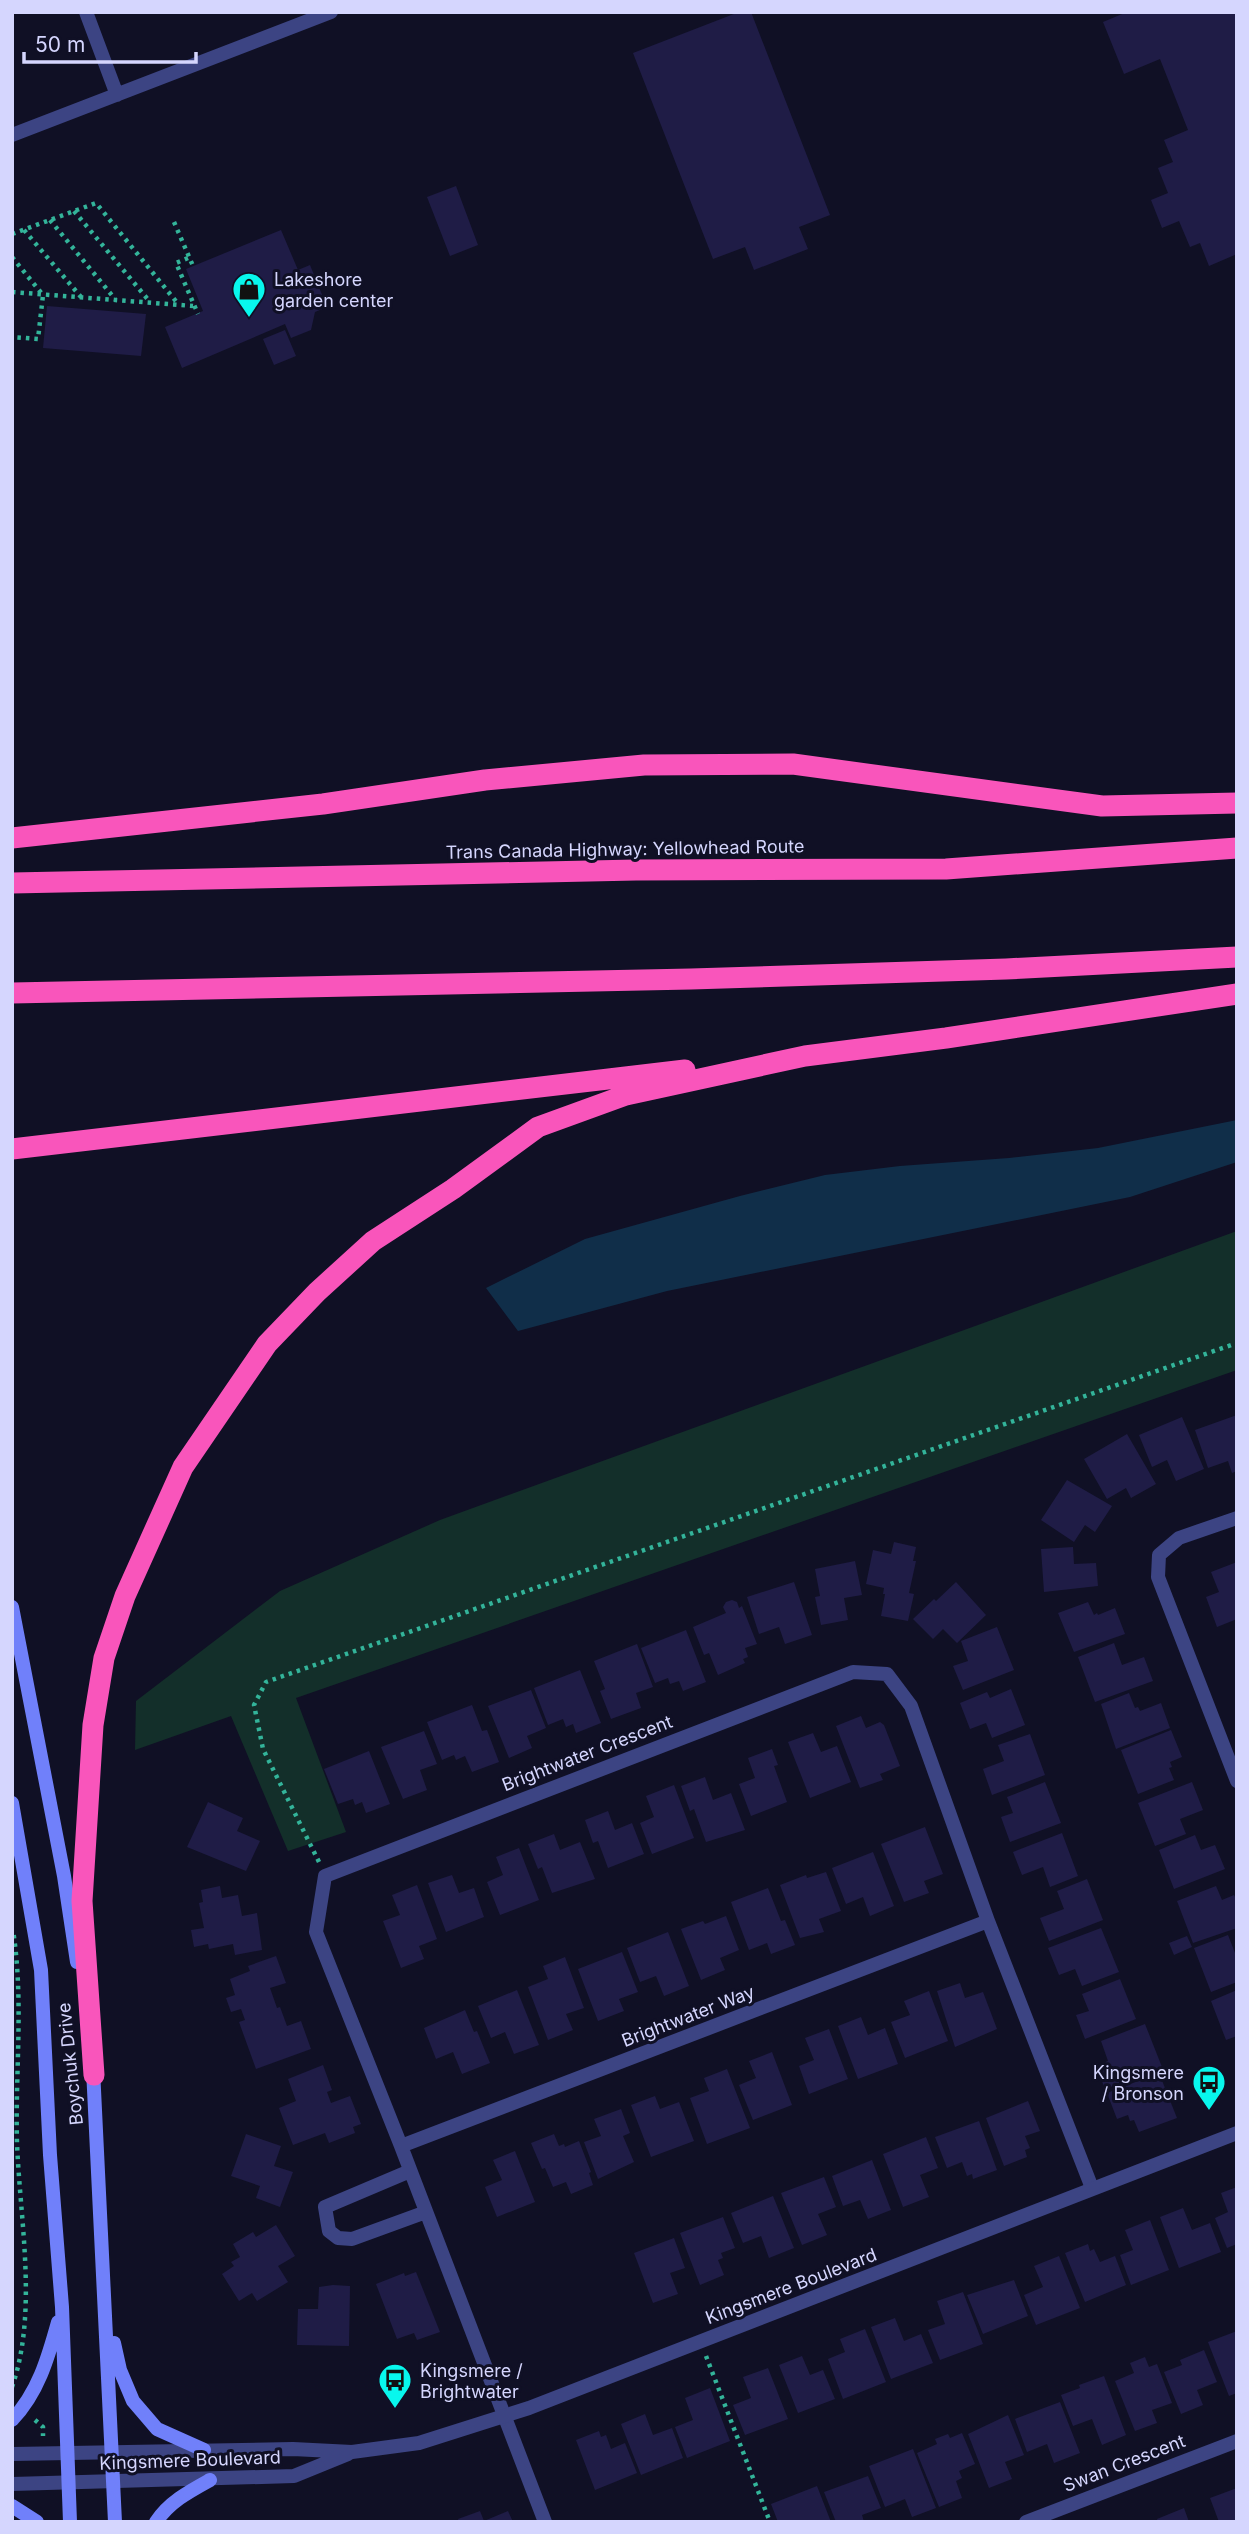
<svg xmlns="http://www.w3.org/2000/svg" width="1249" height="2534" viewBox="0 0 1249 2534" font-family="Inter,sans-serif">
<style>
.green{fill:#132f2a}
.water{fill:#102e49}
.building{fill:#1f1c46}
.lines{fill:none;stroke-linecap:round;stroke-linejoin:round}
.path{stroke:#33b49a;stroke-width:4.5;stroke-dasharray:3.5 5;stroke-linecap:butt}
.minor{stroke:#3c4483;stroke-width:14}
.tertiary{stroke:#3c4483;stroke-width:14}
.secondary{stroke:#7080fa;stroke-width:14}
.motorway{stroke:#f955bb;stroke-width:21}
.labels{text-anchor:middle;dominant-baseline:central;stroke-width:6;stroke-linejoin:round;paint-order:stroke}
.poi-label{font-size:18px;fill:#d5d6fe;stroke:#101025;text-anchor:start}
.street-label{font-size:18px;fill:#d5d6fe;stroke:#101025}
</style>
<rect width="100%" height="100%" fill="#101025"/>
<path class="green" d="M1237,1231V1370L296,1698L346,1832L288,1851L231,1716L135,1750L136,1701L280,1591L440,1520Z"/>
<path class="water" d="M1237,1120V1162L1130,1197L667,1291L518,1331L486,1288L585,1239L740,1196L825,1175L900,1166L1009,1158L1098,1148Z"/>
<path class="building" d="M739,12H751L830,215L799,227L808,249L754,270L745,247L713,259L633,53Z
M1127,12H1237V254L1209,266L1200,243L1190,247L1179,221L1162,228L1151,200L1168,193L1158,168L1173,162L1164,140L1188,130L1160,59L1124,74L1103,22Z
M456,186L478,245L450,256L427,197Z
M281,230L298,270L310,265L327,307L315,312L311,330L291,338L285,324L182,368L165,327L203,311L186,269Z
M47,306L146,314L141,356L43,348Z
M285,330L296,356L274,365L263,339Z
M1237,1415V1471L1232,1473L1228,1461L1208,1468L1195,1430Z
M1182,1417L1204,1469L1176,1481L1167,1460L1152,1467L1139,1435Z
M1127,1434L1156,1484L1131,1498L1126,1488L1107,1499L1084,1459Z
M1067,1480L1112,1506L1095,1532L1085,1525L1074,1542L1041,1520Z
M894,1542L916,1547L913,1561H916L909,1593L914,1594L908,1621L881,1616L885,1594H883L884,1588L866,1584L873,1550L891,1554Z
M1073,1547L1074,1564L1096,1563L1098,1586L1044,1592L1041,1549Z
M855,1561L862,1595L844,1598L848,1620L821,1625L815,1597L820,1596L815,1569Z
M1237,1562V1619L1217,1627L1206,1597L1219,1592L1211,1572Z
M794,1582L812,1635L785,1644L779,1627L759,1634L747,1597Z
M956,1582L986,1615L957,1643L943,1629L933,1639L913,1619L934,1599L936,1601Z
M732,1600L737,1602L739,1608L742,1606L757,1644L745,1648L748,1657L743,1659L745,1663L718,1675L709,1653L704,1655L693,1627L726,1613L723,1607L726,1602Z
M1088,1602L1094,1615L1097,1613L1098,1615L1115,1608L1125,1634L1074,1652L1058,1613Z
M997,1627L1014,1670L963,1690L953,1666L968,1661L961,1641Z
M686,1630L706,1682L683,1691L679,1681L670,1684L668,1678L655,1683L641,1648Z
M1114,1643L1122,1665L1144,1657L1153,1681L1095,1702L1078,1657Z
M637,1644L653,1687L636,1693L641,1708L611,1719L600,1691L605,1689L594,1661Z
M580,1670L601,1723L576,1733L573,1724L566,1727L563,1719L548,1725L534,1688Z
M1011,1689L1025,1725L992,1738L986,1723L970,1729L960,1703L987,1692L990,1698Z
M531,1690L546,1728L527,1736L532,1748L509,1758L488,1706Z
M1129,1693L1135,1708L1138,1707L1140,1711L1161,1703L1170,1728L1116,1749L1101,1704Z
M472,1705L482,1731L487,1730L499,1762L472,1772L465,1756L456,1760L454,1755L442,1760L427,1722Z
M861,1716L866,1728L880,1722L884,1725L900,1766L880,1774L883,1780L860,1788L836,1726Z
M1171,1730L1182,1757L1170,1762L1172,1767L1169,1768L1174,1780L1138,1794L1121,1750Z
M424,1731L437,1764L420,1770L427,1790L403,1799L381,1747Z
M813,1733L821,1752L837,1746L851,1782L810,1798L788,1742Z
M1030,1734L1045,1775L992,1795L983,1769L1004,1761L998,1745Z
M772,1749L778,1765L774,1766L787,1802L751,1816L739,1784L755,1778L748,1758Z
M369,1751L390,1804L366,1813L362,1802L355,1805L353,1799L338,1804L324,1769Z
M705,1777L713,1800L731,1793L745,1830L706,1842L694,1809L690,1811L681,1786Z
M1045,1782L1061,1823L1010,1842L1001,1817L1013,1813L1007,1797Z
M1192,1782L1203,1810L1180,1819L1186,1834L1155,1846L1138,1803Z
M674,1785L694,1838L652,1854L640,1823L654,1817L646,1796Z
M208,1802L243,1818L237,1831L260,1841L246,1871L187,1847Z
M608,1811L615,1830L632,1823L644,1854L608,1868L598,1841L593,1843L585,1820Z
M925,1827L943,1874L924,1881L929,1893L904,1902L881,1844Z
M1062,1833L1078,1876L1050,1887L1043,1867L1022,1875L1013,1852Z
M554,1834L560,1850L580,1842L595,1879L552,1893L542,1867L538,1869L528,1844Z
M1195,1835L1201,1850L1215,1845L1225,1869L1174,1889L1159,1850Z
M519,1848L539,1900L500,1915L487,1882L503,1875L496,1857Z
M873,1852L894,1906L870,1916L863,1897L846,1904L832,1868Z
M826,1872L841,1911L819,1919L824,1932L800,1938L780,1885L806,1875L807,1878Z
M452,1875L459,1893L474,1888L484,1917L446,1932L428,1883Z
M1087,1879L1103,1920L1049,1941L1040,1918L1064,1909L1057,1891Z
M417,1885L437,1939L419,1946L424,1959L401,1968L383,1921L400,1915L392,1895Z
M220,1886L222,1898L238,1895L242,1916L257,1913L262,1950L235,1955L233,1944L209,1949L208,1944L194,1947L191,1930L204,1928L199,1903L203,1902L201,1890Z
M1216,1886L1222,1900L1234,1895L1237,1901V1928L1193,1943L1177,1901Z
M768,1888L781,1921L785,1920L795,1945L771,1954L767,1943L749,1950L731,1902Z
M726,1916L739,1950L720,1958L725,1970L701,1980L681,1929L703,1921L705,1924Z
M1101,1928L1119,1972L1082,1986L1075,1969L1059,1975L1048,1948Z
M668,1932L689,1986L664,1996L656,1976L640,1982L627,1948Z
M1228,1935L1235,1953L1237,1952V1982L1211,1992L1194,1948Z
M1187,1936L1192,1947L1174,1955L1169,1943Z
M622,1952L638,1992L619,1999L624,2011L598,2021L578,1969Z
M276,1956L286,1983L270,1988L277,2008L280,2007L287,2026L301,2021L311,2049L256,2069L239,2022L245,2020L241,2009L231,2012L226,1998L235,1995L230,1979L250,1971L248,1966Z
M565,1957L584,2008L566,2014L573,2030L548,2040L528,1987L548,1979L543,1966Z
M1120,1979L1136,2019L1085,2039L1076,2015L1089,2011L1082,1994Z
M960,1983L965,1998L983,1992L997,2029L955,2047L937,1991Z
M517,1990L539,2045L514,2054L505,2032L491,2038L478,2006Z
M1237,1990V2036L1226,2040L1211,2001Z
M929,1991L948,2041L905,2058L891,2022L910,2015L904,2001Z
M465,2010L474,2032L477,2031L490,2063L462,2074L453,2052L436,2059L424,2028Z
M861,2017L868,2035L885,2028L898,2064L858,2079L838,2026Z
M1145,2024L1162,2067L1105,2089L1096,2066L1108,2061L1101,2041Z
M829,2029L848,2079L809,2094L799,2066L814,2060L805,2038Z
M772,2052L792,2105L753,2120L739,2085L756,2078L749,2061Z
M323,2065L332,2090L327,2092L331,2103L350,2096L361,2124L353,2127L355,2133L329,2143L325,2133L293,2145L279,2108L296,2101L288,2079Z
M727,2069L750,2128L707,2144L690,2098L709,2091L704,2078Z
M1159,2073L1177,2118L1139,2132L1134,2120L1130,2121L1128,2115L1117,2119L1107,2093Z
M655,2096L660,2109L679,2102L694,2141L651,2157L631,2105Z
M1028,2101L1040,2131L1025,2136L1030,2148L1025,2150L1027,2157L1004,2166L986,2118Z
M621,2109L630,2133L623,2136L634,2162L598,2179L584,2142L601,2136L594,2119Z
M979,2121L997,2170L973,2179L972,2174L967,2176L962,2162L947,2168L935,2137Z
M246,2134L281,2146L274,2166L293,2172L280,2207L256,2198L260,2186L231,2176Z
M554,2134L559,2146L564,2144L565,2147L579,2141L591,2172L589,2173L593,2185L571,2194L566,2182L553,2187L545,2168L542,2169L531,2143Z
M926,2137L938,2168L920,2175L929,2197L903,2207L883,2154Z
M515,2151L535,2202L497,2217L485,2187L502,2180L493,2160Z
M872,2160L891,2210L868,2219L860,2200L843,2206L832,2176Z
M824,2177L836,2207L818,2214L827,2235L802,2245L781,2193Z
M1237,2187V2244L1227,2248L1215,2218L1228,2212L1221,2193Z
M773,2196L794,2248L769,2258L761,2236L743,2243L731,2213Z
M1183,2208L1192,2230L1210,2223L1221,2252L1179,2268L1160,2217Z
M723,2217L735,2248L721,2253L723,2258L718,2260L724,2275L700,2285L680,2233Z
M1150,2220L1169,2270L1131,2285L1120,2255L1133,2250L1125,2230Z
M276,2225L295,2256L278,2266L288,2282L257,2301L252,2293L239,2301L222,2274L234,2266L231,2262L240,2257L233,2244L253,2232L256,2237Z
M674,2238L685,2268L670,2273L678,2294L653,2303L634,2253Z
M1088,2244L1090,2251L1094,2249L1100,2262L1115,2256L1126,2285L1085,2302L1065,2253Z
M1059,2256L1080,2308L1036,2325L1024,2295L1043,2287L1034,2266Z
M416,2272L440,2332L417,2340L414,2333L397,2339L376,2284L404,2273L405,2276Z
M1014,2280L1028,2316L983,2334L967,2295Z
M333,2285L350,2286L349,2346L297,2345L298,2309H318L319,2287Z
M963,2292L983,2344L940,2360L928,2330L945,2324L937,2301Z
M895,2318L904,2341L921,2334L933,2363L891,2379L871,2327Z
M865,2329L886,2382L843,2399L828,2359L845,2352L840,2339Z
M1237,2331V2393L1229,2396L1208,2342Z
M1204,2350L1217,2382L1197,2390L1203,2405L1181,2414L1164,2372L1182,2365L1180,2360Z
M802,2356L810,2375L823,2370L835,2399L798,2413L779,2365Z
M1145,2357L1149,2367L1157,2364L1172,2403L1152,2410L1157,2423L1135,2431L1115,2381L1134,2373L1130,2363Z
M768,2368L788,2419L745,2435L733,2405L751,2398L743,2377Z
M1104,2376L1126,2435L1102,2445L1092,2419L1073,2426L1061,2395L1080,2388L1079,2385Z
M710,2388L730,2441L687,2458L675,2427L693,2420L685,2398Z
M1060,2402L1080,2453L1054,2463L1047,2444L1027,2452L1015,2419Z
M645,2414L653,2435L672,2428L683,2458L641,2475L621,2424Z
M1008,2415L1024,2455L1005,2462L1012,2479L989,2488L968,2434Z
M599,2431L601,2437L606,2435L611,2449L625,2443L637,2473L595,2490L576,2440Z
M962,2433L975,2464L959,2471L962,2478L956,2481L962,2498L939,2507L917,2453L937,2444L935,2439L948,2434L950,2438Z
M913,2449L936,2508L912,2517L905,2499L885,2507L869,2466Z
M868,2476L881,2508L862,2515L864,2522H836L824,2492Z
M817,2486L831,2522H778L771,2504Z
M1237,2488V2522H1219L1210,2498Z
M1184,2508L1189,2522H1158L1157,2519Z
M480,2511L484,2521L508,2511L513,2522H459L458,2519Z"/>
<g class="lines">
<path class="path" d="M74,211L150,302
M50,220L115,299
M174,222L193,266
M24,230L81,297
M12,234L96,203L179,305
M12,257L43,295L38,339L12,337
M188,258L176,263L198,314
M12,292L193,306
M319,1862L263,1749L254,1705L266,1682L1237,1343
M706,2356L770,2522
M12,2387C38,2313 20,2221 17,2143C15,2072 24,2001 13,1930
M35,2420L43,2427V2436"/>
<path class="minor" d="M86,12L117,95
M12,135L331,12
M1237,1518L1179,1538L1159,1555L1158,1577L1237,1781
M401,2146L988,1921
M410,2171L325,2207L329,2231L338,2238L352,2239L426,2212
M545,2522L401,2146L316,1932L325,1876L853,1672L887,1674L911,1706L988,1921L1092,2188
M1026,2522L1237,2441"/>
<path class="tertiary" d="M12,2454L293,2449L352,2452L419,2443L529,2408L1237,2133
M12,2484L294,2476L348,2454"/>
<path class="secondary" d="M12,1607L64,1876L77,1962
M12,1803L41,1970L50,2155L62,2307L70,2522
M93,2069L115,2522
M114,2343L120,2370L133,2401L157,2429L204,2450
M12,2420C38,2393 48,2358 58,2322
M12,2506L37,2522
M156,2522C169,2502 190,2491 210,2480"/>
<path class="motorway" d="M12,838L323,804L485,780L644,765L793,764L1102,806L1237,803
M12,883L636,870L946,869L1237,848
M12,993L691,979L1006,969L1237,957
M12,1149L685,1070
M94,2075L82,1901L93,1725L104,1658L125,1596L183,1467L267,1344L317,1292L373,1241L453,1189L538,1127L626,1095L805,1056L946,1038L1237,994"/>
</g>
<defs>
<symbol id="shop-pin" viewBox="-11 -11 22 30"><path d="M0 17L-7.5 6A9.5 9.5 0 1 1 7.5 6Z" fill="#08f7ed" stroke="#101025"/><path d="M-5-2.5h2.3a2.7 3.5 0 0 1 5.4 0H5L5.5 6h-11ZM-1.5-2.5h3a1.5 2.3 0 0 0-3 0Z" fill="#111"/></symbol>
<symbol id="bus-pin" viewBox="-11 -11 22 30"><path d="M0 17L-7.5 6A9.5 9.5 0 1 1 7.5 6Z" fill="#08f7ed" stroke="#101025"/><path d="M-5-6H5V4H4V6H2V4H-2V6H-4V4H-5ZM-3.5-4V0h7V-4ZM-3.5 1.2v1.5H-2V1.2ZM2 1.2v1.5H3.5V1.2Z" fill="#111"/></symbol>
</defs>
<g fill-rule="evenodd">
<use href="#shop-pin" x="230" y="270" width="38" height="52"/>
<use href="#bus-pin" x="1190" y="2063" width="38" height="52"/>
<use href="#bus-pin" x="376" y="2361" width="38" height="52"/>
</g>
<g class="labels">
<g class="poi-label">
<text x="274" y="279">Lakeshore<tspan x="274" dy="21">garden center</tspan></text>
<text x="1184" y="2072" text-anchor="end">Kingsmere<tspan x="1184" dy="21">/ Bronson</tspan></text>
<text x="420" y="2370">Kingsmere /<tspan x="420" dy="21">Brightwater</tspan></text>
</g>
<g class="street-label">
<text transform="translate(625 849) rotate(-1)">Trans Canada Highway: Yellowhead Route</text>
<text transform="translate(587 1753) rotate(-21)">Brightwater Crescent</text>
<text transform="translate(688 2016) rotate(-21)">Brightwater Way</text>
<text transform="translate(70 2064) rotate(-96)">Boychuk Drive</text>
<text transform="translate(791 2286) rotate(-21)">Kingsmere Boulevard</text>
<text transform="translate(190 2460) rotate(-2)">Kingsmere Boulevard</text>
<text transform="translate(1124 2463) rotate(-21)">Swan Crescent</text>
</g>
</g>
<rect width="1249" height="2534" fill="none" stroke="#d5d6fe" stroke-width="28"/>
<path d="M24 52v10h172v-10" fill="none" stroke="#d5d6fe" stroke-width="3.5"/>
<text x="35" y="52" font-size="21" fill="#d5d6fe" stroke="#101025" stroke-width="5" paint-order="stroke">50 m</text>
</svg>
